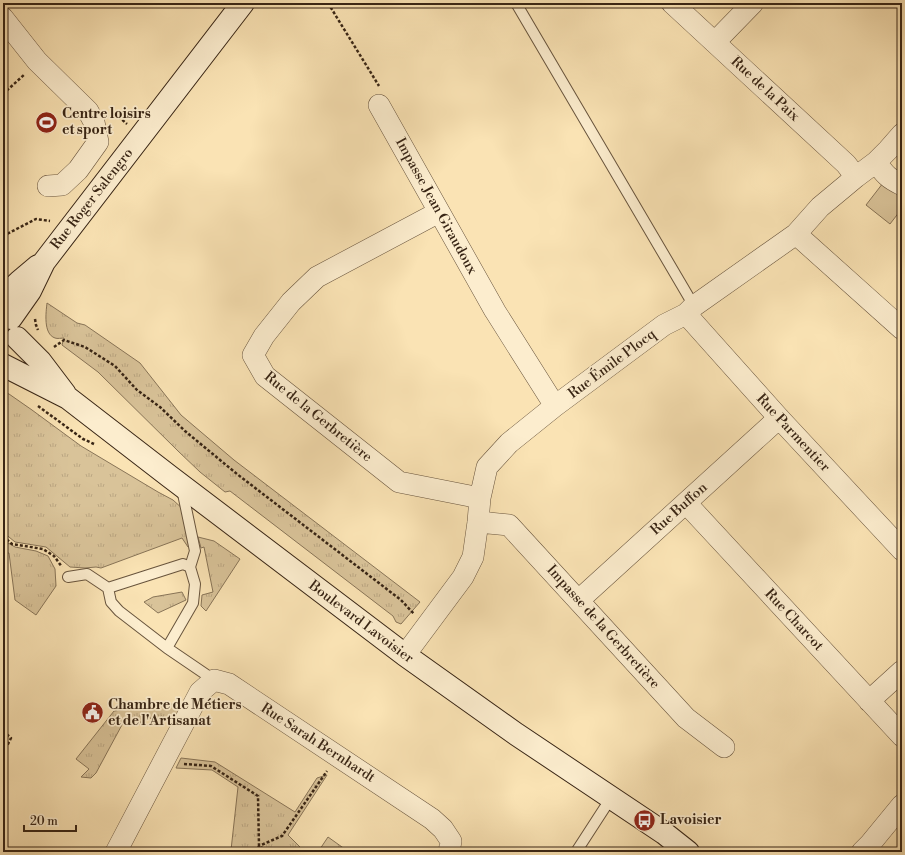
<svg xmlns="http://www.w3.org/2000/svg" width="905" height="855" viewBox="0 0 905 855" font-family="'Libre Bodoni',serif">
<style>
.grass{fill:url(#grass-tufts);stroke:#887457}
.green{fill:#d9c399;stroke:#887457}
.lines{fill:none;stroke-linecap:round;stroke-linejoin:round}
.lane-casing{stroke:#68543d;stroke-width:12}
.street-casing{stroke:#68543d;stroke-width:22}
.secondary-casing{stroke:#382515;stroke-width:24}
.path{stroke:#382515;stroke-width:2.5;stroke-dasharray:3 2;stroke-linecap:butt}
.lane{stroke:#fcedce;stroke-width:10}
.street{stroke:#fcedce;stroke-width:21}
.secondary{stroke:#fcedce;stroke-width:22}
.labels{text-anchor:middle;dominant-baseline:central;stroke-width:3.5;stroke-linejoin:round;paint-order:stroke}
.street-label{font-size:14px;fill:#382515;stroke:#fcedce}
.poi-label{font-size:14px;font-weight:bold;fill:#382515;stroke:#fcedce;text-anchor:start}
</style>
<defs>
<pattern id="grass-tufts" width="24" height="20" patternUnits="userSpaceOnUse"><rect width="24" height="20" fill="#d9c399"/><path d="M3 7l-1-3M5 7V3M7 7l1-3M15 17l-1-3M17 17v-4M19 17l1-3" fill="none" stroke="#bba783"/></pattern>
</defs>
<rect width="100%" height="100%" fill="#fae3b4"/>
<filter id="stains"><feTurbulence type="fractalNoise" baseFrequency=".005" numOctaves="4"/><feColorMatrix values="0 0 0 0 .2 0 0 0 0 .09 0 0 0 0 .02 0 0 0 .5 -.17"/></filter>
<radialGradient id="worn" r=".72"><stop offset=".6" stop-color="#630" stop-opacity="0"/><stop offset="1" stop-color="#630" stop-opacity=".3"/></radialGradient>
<path class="grass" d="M47,303L77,323L85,325L140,363L181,415L234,460L420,602L401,624L396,622L393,616L230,491L225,492L200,472L178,451L98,372L62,345L64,338C62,338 57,339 55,338C43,334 46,312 47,303Z
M3,392L9,394L32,410L81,446L158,492L173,500L184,510L190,545L188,547L182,538L101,568L96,567L85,568L70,567L46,547L15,542L3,532Z
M198,537L214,541L240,559L206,611L201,606L202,595L213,592L204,547L201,548Z
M3,540L15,547L36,551L48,556L55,569L56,586L36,615L15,600L9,553H3Z
M182,592L186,600L158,613L144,602L153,597Z
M181,703L182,708L174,721L161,716L156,721L144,715L140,724L123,723L96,773L91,778L81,777L89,769L76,759L114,711Z
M181,758L215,762L295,812L317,778L327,775L288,835L305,852H204V848L231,850L238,787L212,770L176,768Z
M328,837L349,852H318Z"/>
<path class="green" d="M883,183L902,193V213L900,211L890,224L866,205Z"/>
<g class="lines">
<defs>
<path id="lane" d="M516,3L694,306
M182,489L195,551L190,567L195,584L193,603L167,648L214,680
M68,577L87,574L108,588L183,564L190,567
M108,588L111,602L119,611L167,648
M576,852L611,798"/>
<path id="street" d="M672,3L846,164L856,177
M3,18L37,61L88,111L94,122L98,142L78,170L62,185L48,186
M715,42L753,3
M379,105L495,311L555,406
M876,162C885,175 888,178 902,185
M439,212L317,277L291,302L264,336L253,355L265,376L399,482L480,498
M796,234L902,329
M686,314L779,418L902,550
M686,503L902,736
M478,522L509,525L686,718L724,747
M579,600L779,418
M405,655L463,577L473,557L478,522L480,498L487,467L509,443L555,406L664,325L686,314L694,306L796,234L820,207L856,177L876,162L888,150L902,134
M869,701L902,671
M116,852L200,692L214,680L229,684L432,819L443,829L451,841L449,852
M862,852L870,844L902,805"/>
<path id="secondary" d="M3,297L19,282L38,266
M11,318L30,291L44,262L243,3
M17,338L40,361L65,394
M3,365L68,398L169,476L405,655L516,734L664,833L688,852"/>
</defs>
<use href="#lane" class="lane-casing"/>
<use href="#street" class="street-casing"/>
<use href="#secondary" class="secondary-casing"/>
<path class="path" d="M328,3L379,86
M3,94L25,74
M111,110L127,124
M3,236L36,219L50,221
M35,319L36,325L38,330
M54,347L64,340L85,347L115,366L137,390L160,407L185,431L237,474L401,600L414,614
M38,406L83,439L94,444
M3,536L12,544L43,549L54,556L62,567
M3,731L11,738L3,754
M184,764L211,766L258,796L259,846L269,852
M256,852L259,846L282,836L327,771"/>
<use href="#lane" class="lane"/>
<use href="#street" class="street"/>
<use href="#secondary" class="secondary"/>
</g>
<defs>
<symbol id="stadium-disc" viewBox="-11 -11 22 22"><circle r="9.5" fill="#8f2418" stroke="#fcedce"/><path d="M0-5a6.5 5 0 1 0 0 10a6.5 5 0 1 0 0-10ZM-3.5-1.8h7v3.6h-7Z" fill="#fff"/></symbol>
<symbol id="civic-disc" viewBox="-11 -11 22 22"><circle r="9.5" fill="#8f2418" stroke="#fcedce"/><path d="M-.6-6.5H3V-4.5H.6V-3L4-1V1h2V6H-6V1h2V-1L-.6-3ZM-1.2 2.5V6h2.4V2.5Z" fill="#fff"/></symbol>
<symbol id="bus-disc" viewBox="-11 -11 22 22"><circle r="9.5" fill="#8f2418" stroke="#fcedce"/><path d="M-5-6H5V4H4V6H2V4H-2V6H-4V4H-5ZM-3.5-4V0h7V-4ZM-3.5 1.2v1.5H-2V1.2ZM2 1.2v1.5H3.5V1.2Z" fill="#fff"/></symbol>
</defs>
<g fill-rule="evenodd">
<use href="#stadium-disc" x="34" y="110" width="25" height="25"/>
<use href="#civic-disc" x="80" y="700" width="25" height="25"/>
<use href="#bus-disc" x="632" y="808" width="25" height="25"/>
</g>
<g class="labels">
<g class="street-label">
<text transform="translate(765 89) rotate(43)">Rue de la Paix</text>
<text transform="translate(92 199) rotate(-52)">Rue Roger Salengro</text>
<text transform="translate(436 206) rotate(61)">Impasse Jean Giraudoux</text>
<text transform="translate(612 364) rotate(-37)">Rue Émile Plocq</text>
<text transform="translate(318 417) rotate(39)">Rue de la Gerbretière</text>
<text transform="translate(793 433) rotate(47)">Rue Parmentier</text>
<text transform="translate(679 509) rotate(-42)">Rue Buffon</text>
<text transform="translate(794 620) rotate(47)">Rue Charcot</text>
<text transform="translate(361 622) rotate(37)">Boulevard Lavoisier</text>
<text transform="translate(603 627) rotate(48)">Impasse de la Gerbretière</text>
<text transform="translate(318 743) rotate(33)">Rue Sarah Bernhardt</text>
</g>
<g class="poi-label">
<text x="62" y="114">Centre loisirs<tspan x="62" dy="16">et sport</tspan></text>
<text x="108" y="705">Chambre de Métiers<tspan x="108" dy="16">et de l'Artisanat</tspan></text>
<text x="660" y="820">Lavoisier</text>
</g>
</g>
<rect width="905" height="855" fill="none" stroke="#fae3b4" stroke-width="16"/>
<rect x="4" y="4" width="897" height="847" fill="none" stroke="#382515" stroke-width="2"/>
<rect x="8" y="8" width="889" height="839" fill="none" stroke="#382515"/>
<path d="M24 825v6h52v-6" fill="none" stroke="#382515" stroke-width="2"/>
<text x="30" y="825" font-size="12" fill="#382515" stroke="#fcedce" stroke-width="3" paint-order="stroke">20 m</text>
<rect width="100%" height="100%" filter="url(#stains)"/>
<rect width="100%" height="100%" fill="url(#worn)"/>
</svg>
